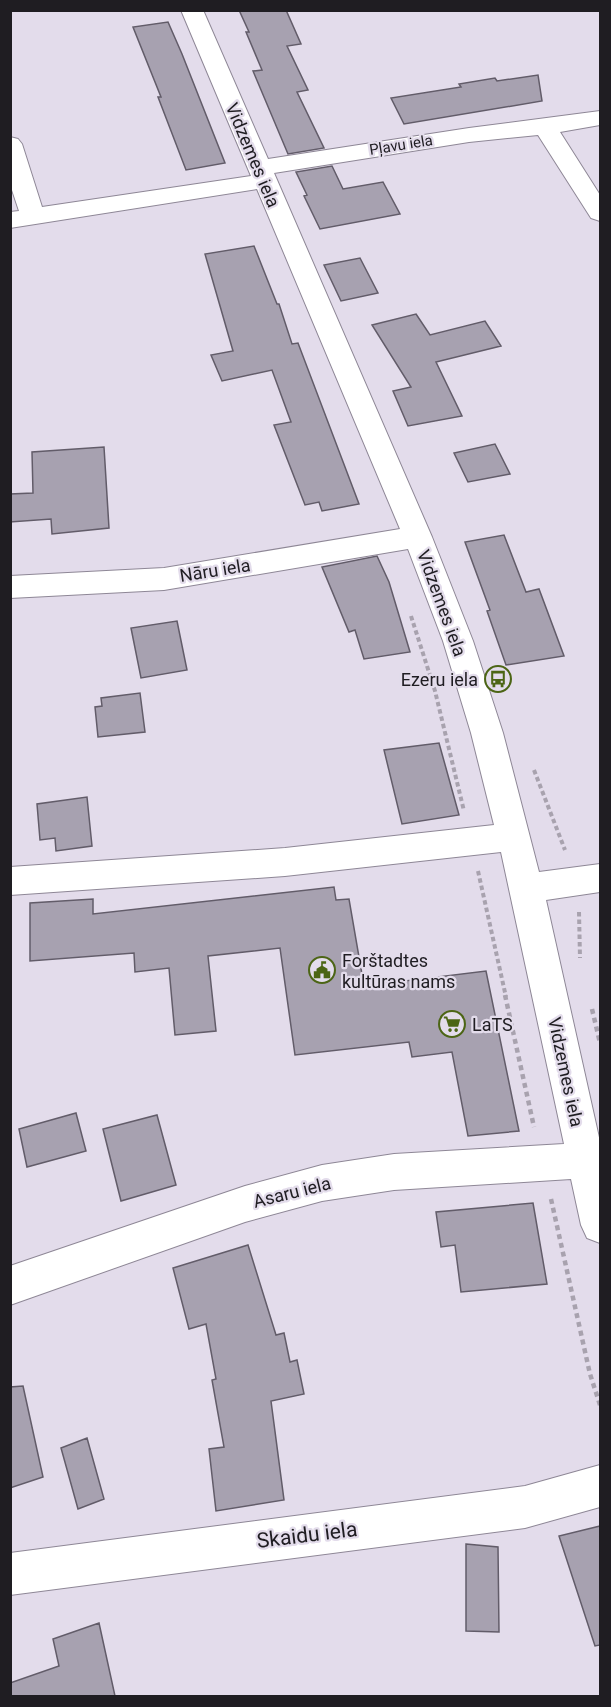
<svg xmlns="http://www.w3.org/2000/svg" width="611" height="1707" viewBox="0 0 611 1707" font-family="Roboto,sans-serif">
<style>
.building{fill:#a7a1b0;stroke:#625c69;stroke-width:1.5}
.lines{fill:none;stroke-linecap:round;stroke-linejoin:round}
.minor-casing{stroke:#8e8796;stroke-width:2}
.path-far1{stroke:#a8a2ae;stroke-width:4;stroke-dasharray:4.5 3;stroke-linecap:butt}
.path{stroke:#a8a2ae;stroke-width:4.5;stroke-dasharray:5 4;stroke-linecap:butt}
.minor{fill:#fff;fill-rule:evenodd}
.labels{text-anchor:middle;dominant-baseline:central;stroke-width:4.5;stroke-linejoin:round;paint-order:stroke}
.far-street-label{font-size:15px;fill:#1f1d22;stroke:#e3dceb}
.street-label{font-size:18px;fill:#1f1d22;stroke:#e3dceb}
.poi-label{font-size:18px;fill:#1f1d22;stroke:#e3dceb;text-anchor:start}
.near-street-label{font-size:21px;fill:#1f1d22;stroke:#e3dceb}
</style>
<rect width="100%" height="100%" fill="#e3dceb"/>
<path class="building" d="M239,10H286L301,44L287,46L308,90L297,92L324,148L288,154L253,71L262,70L246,32H249Z
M168,22L182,54L225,163L186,170L158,97H161L133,27Z
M538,75L542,101L404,124L391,98L461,87L459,84L495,78L497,81Z
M332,166L343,189L383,182L400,214L320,229L304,196L307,195L296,172Z
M254,246L277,304H279L292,344L298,343L359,504L322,511L319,502L305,505L274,425L291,422L272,370L222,381L211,355L233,351L205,254Z
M360,258L378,293L341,301L324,265Z
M416,314L430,335L485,321L501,346L436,362L462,416L408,426L393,391L411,387L372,325Z
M495,444L510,474L468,482L454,453Z
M104,447L109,528L52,534L51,519L10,522V494L33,493L32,452Z
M504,535L526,592L539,589L564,656L506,665L487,611L490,610L465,542Z
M377,556L389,582L410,652L364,659L355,630L349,632L322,567Z
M177,621L187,670L141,678L131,628Z
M140,693L145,732L98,737L95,707L102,706L101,698Z
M439,743L459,815L402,824L384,750Z
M87,797L92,846L56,851L55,838L40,840L37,804Z
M334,887L336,900L349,899L364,986L486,971L519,1131L468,1136L452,1052L412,1057L409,1042L295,1055L280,948L208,956L216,1031L175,1035L169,968L135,972L134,953L30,961V903L93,899V914Z
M76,1113L86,1151L27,1167L19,1129Z
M157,1115L176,1185L121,1201L103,1129Z
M533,1203L547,1284L461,1292L455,1245L441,1247L436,1212Z
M248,1245L276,1335L284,1333L290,1362L297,1360L304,1394L271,1401L284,1500L216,1511L209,1449L224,1447L212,1380L216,1379L206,1324L189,1329L173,1268Z
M23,1386L43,1477L10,1488V1387Z
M87,1438L104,1499L78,1509L61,1448Z
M600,1526V1645L595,1646L559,1536Z
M466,1544L498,1547L499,1632L466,1631Z
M99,1623L115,1696H10V1683L59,1666L53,1639Z"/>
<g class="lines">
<defs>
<path id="minor" d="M181,10H203L268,159L469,128L600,111V125L560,132L600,195V221L591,218L538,135L469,142L274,173L432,537L473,641L503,733L539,872L600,864V892L546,900L600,1142V1243L587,1238L581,1225L571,1179L394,1190L322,1201L245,1222L10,1305V1266L245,1186L322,1165L394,1154L564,1144L501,852L285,876L10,895V867L285,848L494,825L471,733L443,641L408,549L164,590L10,598V576L164,568L400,529L257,189L10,228V212L19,211L10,184V137L18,139L22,144L42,207L251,176Z
M600,1465V1507L525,1528L10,1595V1553L525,1486Z"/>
</defs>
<use href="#minor" class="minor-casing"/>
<path class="path-far1" d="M411,616L435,691L464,811
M534,770L565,850
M478,871L506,997
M579,912L580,958"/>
<path class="path" d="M505,995L534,1127
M592,1009L600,1043
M551,1199L590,1374L600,1405"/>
<use href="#minor" class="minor"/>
</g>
<defs>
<symbol id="bus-ring" viewBox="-11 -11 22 22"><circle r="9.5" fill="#e3dceb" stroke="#4c6515" stroke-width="1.5"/><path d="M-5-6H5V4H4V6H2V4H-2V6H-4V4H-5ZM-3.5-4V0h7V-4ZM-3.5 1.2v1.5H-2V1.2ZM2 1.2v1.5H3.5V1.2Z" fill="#4c6515"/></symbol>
<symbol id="civic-ring" viewBox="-11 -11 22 22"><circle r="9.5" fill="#e3dceb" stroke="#4c6515" stroke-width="1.5"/><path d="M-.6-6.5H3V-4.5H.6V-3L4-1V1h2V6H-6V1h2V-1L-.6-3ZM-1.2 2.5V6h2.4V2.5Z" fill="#4c6515"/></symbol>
<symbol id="supermarket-ring" viewBox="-11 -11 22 22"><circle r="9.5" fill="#e3dceb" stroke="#4c6515" stroke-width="1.5"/><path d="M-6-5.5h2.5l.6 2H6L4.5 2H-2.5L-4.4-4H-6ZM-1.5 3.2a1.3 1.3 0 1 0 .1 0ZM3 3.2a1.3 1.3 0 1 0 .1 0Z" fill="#4c6515"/></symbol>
</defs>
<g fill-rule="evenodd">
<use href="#bus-ring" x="483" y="664" width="30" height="30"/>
<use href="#civic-ring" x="307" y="955" width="30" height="30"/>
<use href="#supermarket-ring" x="437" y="1009" width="30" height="30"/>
</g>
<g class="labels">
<g class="far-street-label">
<text transform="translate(401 145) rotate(-9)">Pļavu iela</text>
</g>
<g class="street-label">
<text transform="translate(253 155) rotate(67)">Vidzemes iela</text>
<text transform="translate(215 570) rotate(-9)">Nāru iela</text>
<text transform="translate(442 603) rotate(70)">Vidzemes iela</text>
<text transform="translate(566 1072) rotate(78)">Vidzemes iela</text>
<text transform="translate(292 1192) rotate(-14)">Asaru iela</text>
</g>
<g class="poi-label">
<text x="478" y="679" text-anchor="end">Ezeru iela</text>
<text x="342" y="960">Forštadtes<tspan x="342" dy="21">kultūras nams</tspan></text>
<text x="472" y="1024">LaTS</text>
</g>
<g class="near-street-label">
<text transform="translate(307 1535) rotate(-7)">Skaidu iela</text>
</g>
</g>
<rect width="611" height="1707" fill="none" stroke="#1f1d22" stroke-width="24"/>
</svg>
